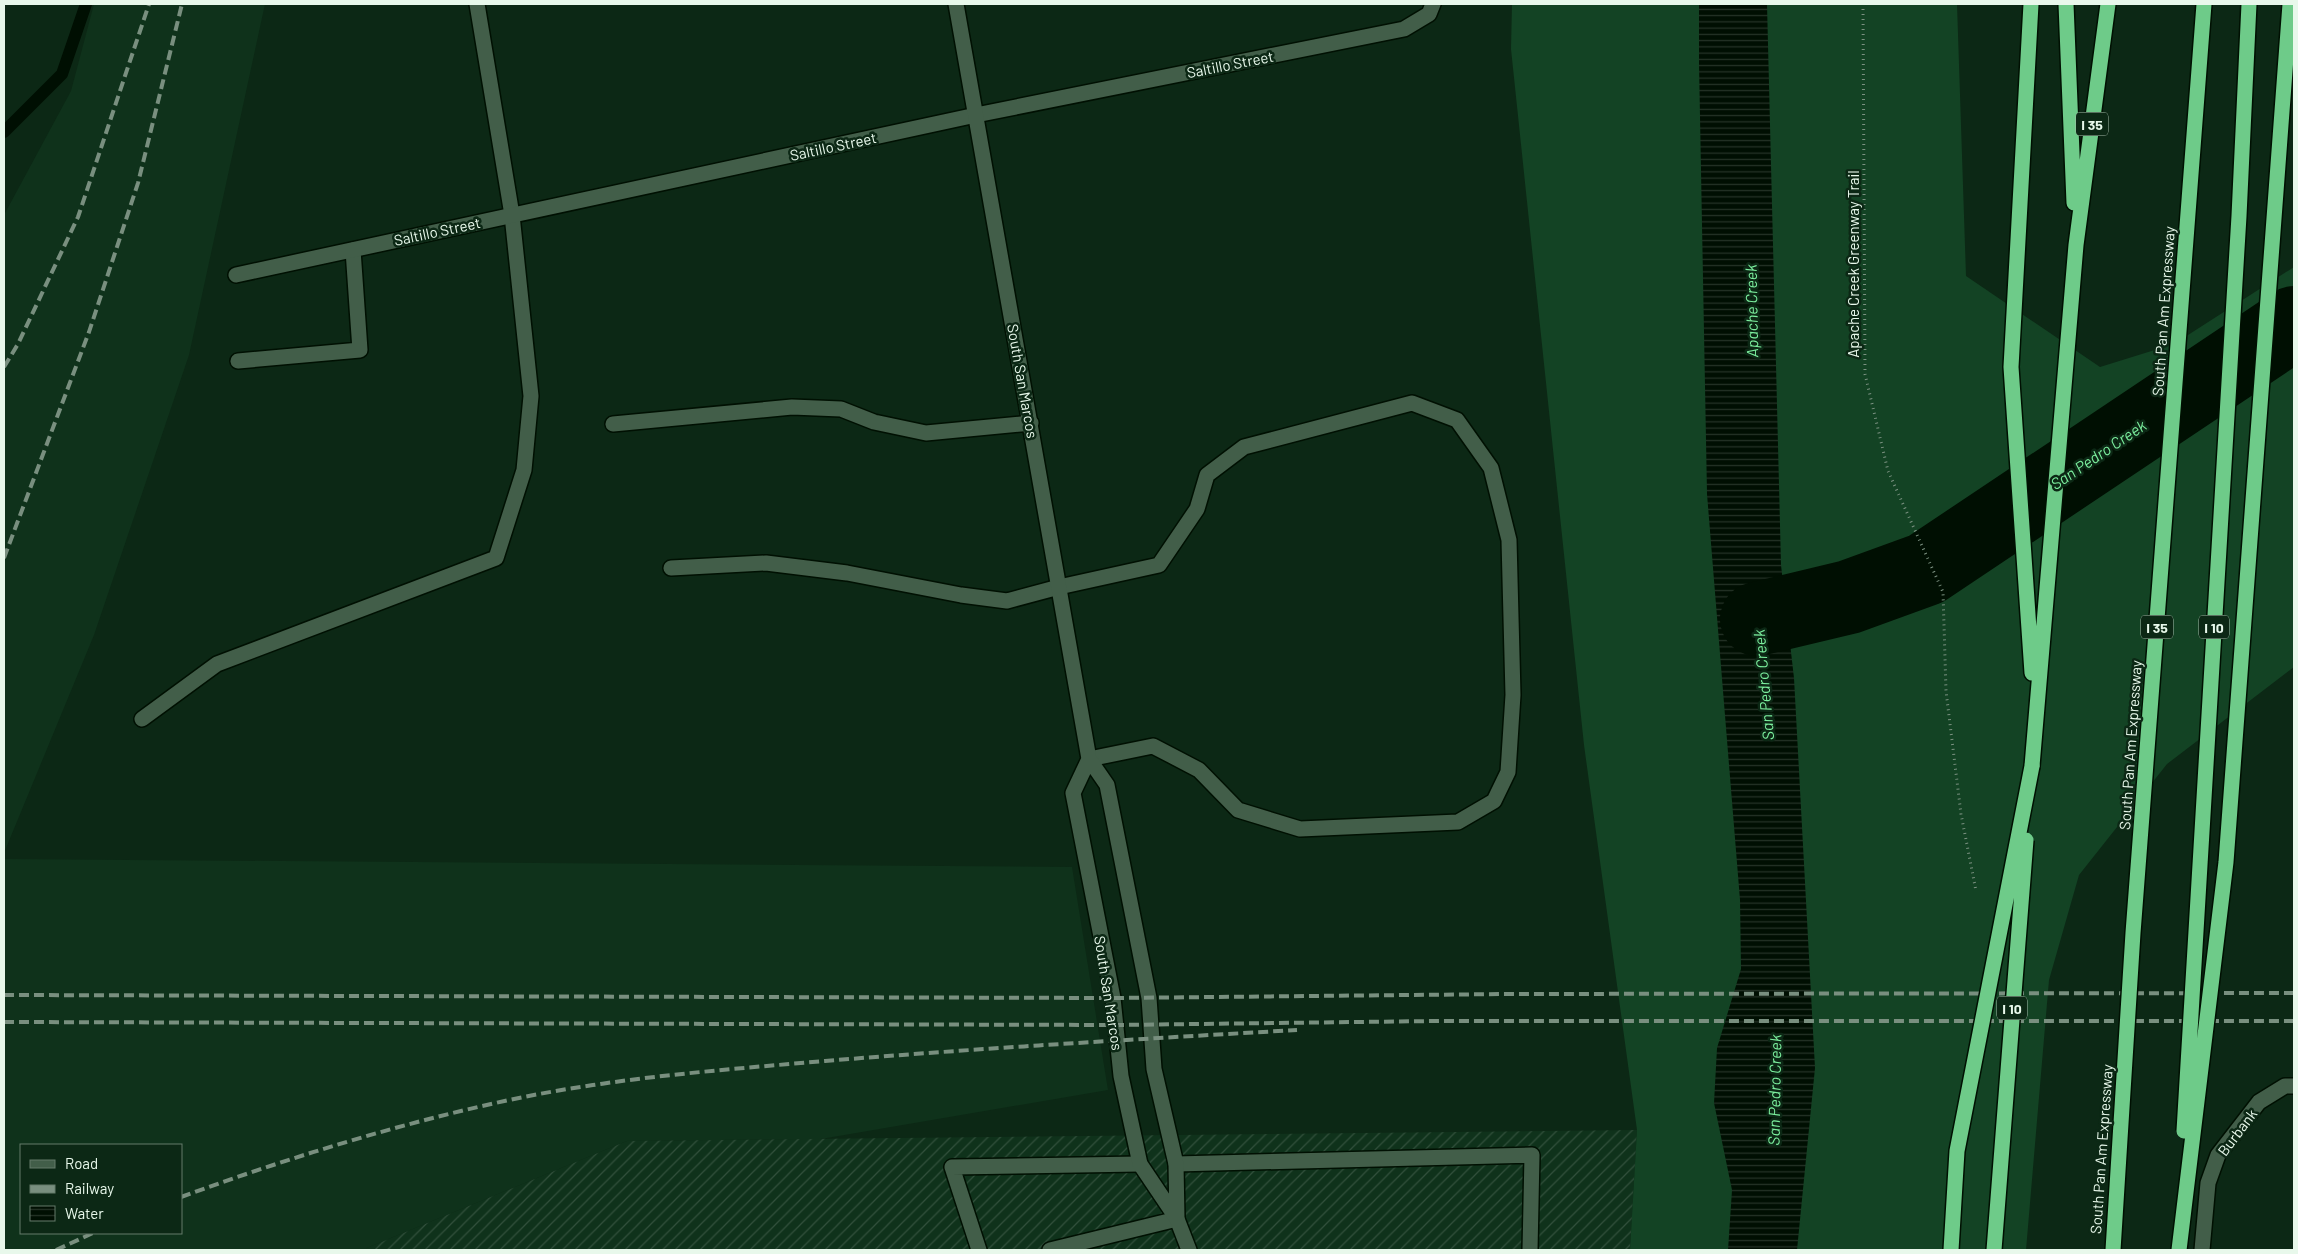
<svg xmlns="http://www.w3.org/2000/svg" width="2298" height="1254" viewBox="0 0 2298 1254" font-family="Barlow,sans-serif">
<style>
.built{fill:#0f321b;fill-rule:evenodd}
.industrial{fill:url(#industrial-furrows)}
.grass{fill:#134324}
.water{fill:url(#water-rules)}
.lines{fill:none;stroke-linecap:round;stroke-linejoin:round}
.stream{stroke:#000f02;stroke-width:12}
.river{stroke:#000f02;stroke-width:74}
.lane-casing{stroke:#001002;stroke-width:18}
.street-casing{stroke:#001002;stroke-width:18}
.secondary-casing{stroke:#001002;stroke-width:18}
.highway-casing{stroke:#001002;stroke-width:18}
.path{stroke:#7b9181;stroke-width:3;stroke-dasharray:1 4;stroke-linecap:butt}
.lane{stroke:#425e49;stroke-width:15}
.street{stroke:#425e49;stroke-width:15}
.secondary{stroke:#425e49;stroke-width:15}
.highway{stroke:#6ecb89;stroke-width:15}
.rail{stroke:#798f7f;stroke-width:4;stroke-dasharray:10 5;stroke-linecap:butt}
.highway-bridge-casing{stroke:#001002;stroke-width:18;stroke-linecap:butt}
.highway-bridge{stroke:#6ecb89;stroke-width:15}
.labels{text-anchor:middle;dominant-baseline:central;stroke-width:5;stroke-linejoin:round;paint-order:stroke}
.shield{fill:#0c2815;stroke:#a6baab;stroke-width:1}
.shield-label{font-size:14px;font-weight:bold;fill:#e8f8eb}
.street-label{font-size:15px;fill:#e8f8eb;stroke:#0c2815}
.water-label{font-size:16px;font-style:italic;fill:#7cef9e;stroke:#0c2815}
</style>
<defs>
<pattern id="industrial-furrows" width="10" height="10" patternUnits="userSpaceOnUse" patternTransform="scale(1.25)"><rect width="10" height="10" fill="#0f321b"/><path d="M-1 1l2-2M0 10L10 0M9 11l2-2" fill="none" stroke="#32503c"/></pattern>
<pattern id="water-rules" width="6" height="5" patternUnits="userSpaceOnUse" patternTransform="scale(1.25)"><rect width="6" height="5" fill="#000f02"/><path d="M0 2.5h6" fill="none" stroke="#253327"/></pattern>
</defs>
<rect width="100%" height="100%" fill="#0c2815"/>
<path class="built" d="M94,4H265L189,355L94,635L4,853V215L71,91Z
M4,859L1072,867L1108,1090L821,1139L627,1141L362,1250H4ZM21,1145H181V1233H21Z"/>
<path class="industrial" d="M1637,1130L1630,1250H362L627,1141Z"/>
<path class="grass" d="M1512,4H1957L1966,276L2100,367L2174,344L2294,267V667L2167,764L2079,875L2049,980L2026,1250H1630L1637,1130L1584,745L1511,49Z"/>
<path class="water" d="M1699,4H1767L1781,565L1794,678L1815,1068L1797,1250H1728L1732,1190L1714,1103L1717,1048L1741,969L1740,900L1707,494L1699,63Z"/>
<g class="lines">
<path class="stream" d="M4,132L62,74L86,4"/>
<path class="river" d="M1757,619L1849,597L1926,569L2294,323"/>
<defs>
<path id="lane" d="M238,361L360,350L353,250
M613,424L792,407L841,409L874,422L926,433L1031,423
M671,568L766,563L847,573L961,595L1007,601L1059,587L1159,565L1197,509L1207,475L1244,447L1412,403L1457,420L1491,468L1509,540L1513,695L1508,772L1494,801L1458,822L1300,829L1238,810L1199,770L1153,746L1089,759
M142,719L217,664L496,558L524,470L531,396L512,215L477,4
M1176,1164L1532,1155L1530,1250
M979,1250L952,1167L1140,1164
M1050,1250L1177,1219"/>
<path id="street" d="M236,275L976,115L1404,29L1429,14L1433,4
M2202,1250L2208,1183L2218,1155L2259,1102L2285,1086H2294"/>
<path id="secondary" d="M956,4L1089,759L1107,785L1149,998L1154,1069L1176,1164L1177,1219
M1089,759L1073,793L1113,998L1121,1076L1140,1164L1177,1219L1189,1250"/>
<path id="highway" d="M2031,4L2011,367L2032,673
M2066,4L2074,203
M2032,766L2076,245L2108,4"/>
</defs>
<use href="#lane" class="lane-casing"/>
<use href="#street" class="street-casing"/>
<use href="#secondary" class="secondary-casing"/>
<use href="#highway" class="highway-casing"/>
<path class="path" d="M1863,4L1865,374L1888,471L1943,592L1946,691L1961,814L1976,891"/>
<use href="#lane" class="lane"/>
<use href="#street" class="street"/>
<use href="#secondary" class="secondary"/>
<use href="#highway" class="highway"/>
<path class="rail" d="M4,367L18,344L78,217L149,4
M4,558L89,332L138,183L182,4
M4,995L1113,998L1509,994L2294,993
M4,1022L1116,1025L1439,1021H2294
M181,1197C288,1158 398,1124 509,1100C613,1078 719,1070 825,1061C982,1048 1140,1039 1297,1030
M56,1250L93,1233"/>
<defs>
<path id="highway-bridge" d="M2184,1131L2239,216L2249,4
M1951,1250L1957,1151L2032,766
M1994,1250L2026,840
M2113,1250L2133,933L2204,4
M2179,1250L2226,862L2290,4"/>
</defs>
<use href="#highway-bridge" class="highway-bridge-casing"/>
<use href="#highway-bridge" class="highway-bridge"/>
</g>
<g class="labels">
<g class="shield">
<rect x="2076" y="112.5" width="32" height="23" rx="4"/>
<rect x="2141" y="615.5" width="32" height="23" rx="4"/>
<rect x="2199" y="615.5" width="30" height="23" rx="4"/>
<rect x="1997" y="996.5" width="30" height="23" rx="4"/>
</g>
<g class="shield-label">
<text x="2092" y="124">I 35</text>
<text x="2157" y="627">I 35</text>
<text x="2214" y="627">I 10</text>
<text x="2012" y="1008">I 10</text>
</g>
<g class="street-label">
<text transform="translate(1230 64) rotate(-11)">Saltillo Street</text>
<text transform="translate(833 146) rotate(-12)">Saltillo Street</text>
<text transform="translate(437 231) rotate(-12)">Saltillo Street</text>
<text transform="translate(1853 264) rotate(-90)">Apache Creek Greenway Trail</text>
<text transform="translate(2163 311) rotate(-86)">South Pan Am Expressway</text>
<text transform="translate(1023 381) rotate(80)">South San Marcos</text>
<text transform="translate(2130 745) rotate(-86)">South Pan Am Expressway</text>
<text transform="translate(1109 993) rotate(81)">South San Marcos</text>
<text transform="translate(2237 1132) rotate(-53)">Burbank</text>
<text transform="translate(2101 1149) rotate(-86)">South Pan Am Expressway</text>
</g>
<g class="water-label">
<text transform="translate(1751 311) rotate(-91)">Apache Creek</text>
<text transform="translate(2098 454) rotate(-34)">San Pedro Creek</text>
<text transform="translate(1763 685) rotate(-95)">San Pedro Creek</text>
<text transform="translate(1774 1090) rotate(-89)">San Pedro Creek</text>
</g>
</g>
<rect width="2298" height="1254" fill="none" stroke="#e8f8eb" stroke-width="10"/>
<rect x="20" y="1144" width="162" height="90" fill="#0c2815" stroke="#647b6b"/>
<rect x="30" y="1160" width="25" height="8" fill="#425e49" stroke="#647b6b"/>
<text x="65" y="1169" font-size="15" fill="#e8f8eb">Road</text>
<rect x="30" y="1185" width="25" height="8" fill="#798f7f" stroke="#647b6b"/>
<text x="65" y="1194" font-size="15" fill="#e8f8eb">Railway</text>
<rect x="30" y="1206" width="25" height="15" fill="url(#water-rules)" stroke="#647b6b"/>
<text x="65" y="1219" font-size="15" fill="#e8f8eb">Water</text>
</svg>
